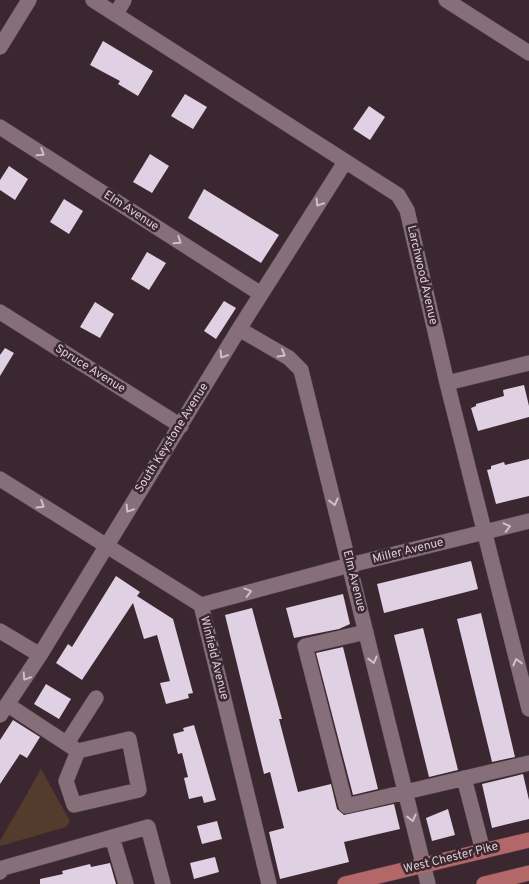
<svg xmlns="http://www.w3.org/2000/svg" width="529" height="884" viewBox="0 0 529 884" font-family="Overpass,sans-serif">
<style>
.green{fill:#533c2c}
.building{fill:#e0d0e4}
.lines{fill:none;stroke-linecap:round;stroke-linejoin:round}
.minor-casing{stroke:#55454c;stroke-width:16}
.major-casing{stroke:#55454c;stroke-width:16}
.minor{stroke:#866f79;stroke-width:15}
.major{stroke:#b46769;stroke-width:15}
.oneway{stroke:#cec0c6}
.labels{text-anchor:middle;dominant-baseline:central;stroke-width:5;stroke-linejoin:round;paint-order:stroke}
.street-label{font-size:12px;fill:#dbced3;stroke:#3b2730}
</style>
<rect width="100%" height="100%" fill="#3b2730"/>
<path class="green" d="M41,769L70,821L66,827L0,846V841Z"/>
<path class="building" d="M103,41L153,71L138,96L118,84L120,81L90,65Z
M185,94L207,107L193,129L171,116Z
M369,106L385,117L370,140L353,129Z
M150,154L169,166L152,193L133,182Z
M9,166L28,179L15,200L0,190V180Z
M204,189L279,235L261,263L188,218Z
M64,199L83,211L69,234L50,222Z
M147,252L166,263L149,290L131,279Z
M224,301L236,308L216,339L204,331Z
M95,302L114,314L100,338L80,327Z
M5,348L14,353L0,376V355Z
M524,385L529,406V417L478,431L471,408L476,406V404L504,396L503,390Z
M529,459V496L496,504L487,470L491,469V466L504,462L505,465Z
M471,561L478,589L384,613L377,584Z
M116,576L140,592L137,596L173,619L193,693L188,694L189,698L166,704L160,683L170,681L157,635L144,639L133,603L82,680L56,663L68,644L72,647Z
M343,594L350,624L339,629L294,638L286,608Z
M252,608L282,719H279L298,792L331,784L337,809L344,815L394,804L400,829L344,842L349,862L280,879L269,832L284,828L270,772L264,774L225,615Z
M481,613L515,757L492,762L457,619Z
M423,628L458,770L429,777L394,635Z
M343,647L378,789L353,795L316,653Z
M46,684L71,699L59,719L34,704Z
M13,720L40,737L27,758L20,754L0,784V740Z
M194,725L216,800L204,803L202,796L189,799L184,778L188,777L182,753L178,754L173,734L184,731L183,728Z
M523,774L529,800V819L492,828L482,784Z
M448,809L455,835L432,841L426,818Z
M217,821L222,839L202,844L197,826Z
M215,857L219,872L194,879L190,863Z
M110,863L116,884H40V879L63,874L62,871L90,864L91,867Z"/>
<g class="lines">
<defs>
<path id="minor" d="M93,0L398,195L407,210L447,383L529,709
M446,0L529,53
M116,14L124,0
M0,47L29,0
M0,127L261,294
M0,312L181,426
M239,329L289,358L301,370L428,884
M447,383L529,363
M0,479L201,605L269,884
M201,605L350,565L529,521
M0,631L40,655
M366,632L305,646L346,806L529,763
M8,705L78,751L66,781L74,805L139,790L129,739L78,751
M0,715L40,655L239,329L345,162
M67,743L96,698
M464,778L483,851
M112,837L126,884
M0,872L3,868L148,827L163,884"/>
<path id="major" d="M345,884L529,840
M484,884L529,873"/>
</defs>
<use href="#minor" class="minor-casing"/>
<use href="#major" class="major-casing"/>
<use href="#minor" class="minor"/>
<use href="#major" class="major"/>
</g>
<defs><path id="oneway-chevron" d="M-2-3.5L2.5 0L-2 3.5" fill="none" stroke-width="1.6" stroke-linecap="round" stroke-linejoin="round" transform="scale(1.25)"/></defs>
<g class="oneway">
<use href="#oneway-chevron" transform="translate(41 153) rotate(33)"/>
<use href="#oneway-chevron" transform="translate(319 203) rotate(122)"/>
<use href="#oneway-chevron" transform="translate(178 241) rotate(33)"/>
<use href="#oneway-chevron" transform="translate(282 354) rotate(30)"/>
<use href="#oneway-chevron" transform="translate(223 355) rotate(121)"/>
<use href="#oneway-chevron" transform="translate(334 502) rotate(76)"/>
<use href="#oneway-chevron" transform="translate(41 505) rotate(32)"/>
<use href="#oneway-chevron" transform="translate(129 509) rotate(122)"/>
<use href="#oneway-chevron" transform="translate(507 527) rotate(-14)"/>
<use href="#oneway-chevron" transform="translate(248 592) rotate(-15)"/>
<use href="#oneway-chevron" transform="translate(373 660) rotate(76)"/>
<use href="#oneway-chevron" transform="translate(517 662) rotate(-104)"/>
<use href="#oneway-chevron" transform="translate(26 677) rotate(123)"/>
<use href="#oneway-chevron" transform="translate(412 818) rotate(76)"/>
</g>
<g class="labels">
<g class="street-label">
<text transform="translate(131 211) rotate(33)">Elm Avenue</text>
<text transform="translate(422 275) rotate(77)">Larchwood Avenue</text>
<text transform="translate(90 369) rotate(32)">Spruce Avenue</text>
<text transform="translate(172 438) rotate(-58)">South Keystone Avenue</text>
<text transform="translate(408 551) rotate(-14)">Miller Avenue</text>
<text transform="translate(354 581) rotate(76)">Elm Avenue</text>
<text transform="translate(214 658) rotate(76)">Winfield Avenue</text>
<text transform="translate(451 858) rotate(-14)">West Chester Pike</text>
</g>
</g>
</svg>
